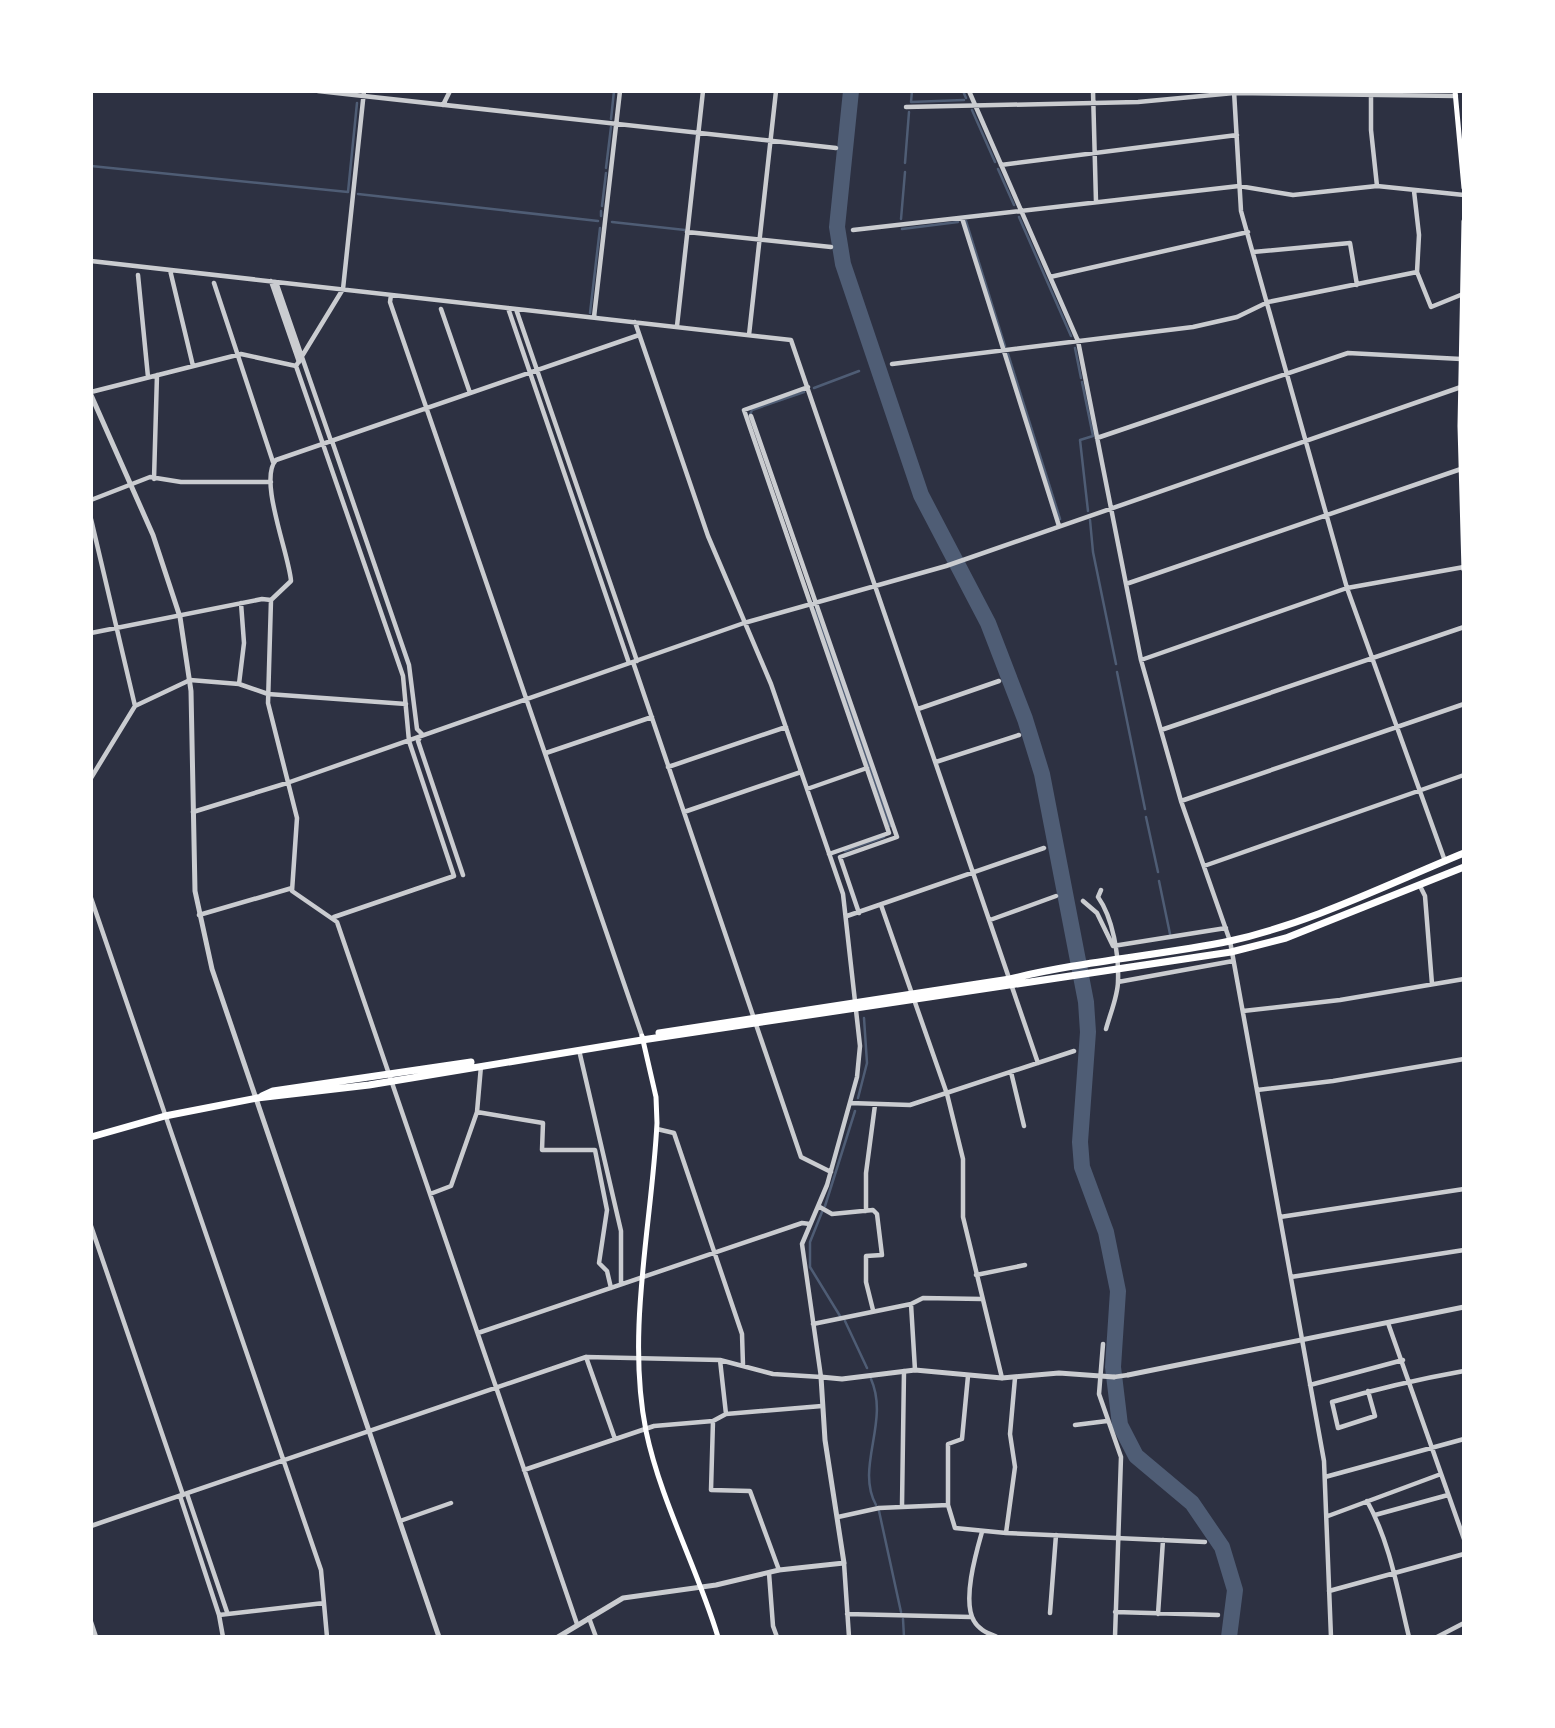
<svg xmlns="http://www.w3.org/2000/svg" width="1555" height="1728" viewBox="0 0 1555 1728" font-family="Cabin,sans-serif">
<style>
.lines{fill:none;stroke-linecap:round;stroke-linejoin:round}
.stream{stroke:#4f5d75;stroke-width:2.5}
.river{stroke:#4f5d75;stroke-width:16}
.minor{stroke:#caccd0;stroke-width:4.5}
.tertiary{stroke:#caccd0;stroke-width:5}
.secondary{stroke:#fff;stroke-width:5}
.trunk{stroke:#fff;stroke-width:7}
</style>
<rect width="100%" height="100%" fill="#2d3142"/>
<g class="lines">
<path class="stream" d="M912,91L911,102L964,100
M963,91L966,98
M972,110L995,162
M611,119L614,91
M905,163L909,112
M91,166L348,192L357,103
M606,168L611,127
M998,169L1014,205
M358,194L598,221
M602,206L606,173
M601,216V211
M1019,217L1071,336
M901,219L905,172
M966,221L1005,346
M612,222L685,230
M902,229L958,222
M590,313L600,228
M1075,348L1081,378
M1008,354L1060,519
M872,367H877
M1082,382L1093,436L1080,440L1088,511
M814,388L859,371
M750,415L752,410L804,392
M1090,520L1093,552L1116,664
M816,611L890,826
M1117,672L1145,809
M1146,817L1158,872
M845,851L884,837
M1159,881L1170,934
M858,1098L867,1063L864,1018
M825,1206L855,1111
M822,1212L810,1242V1267L840,1316
M845,1321L867,1368
M871,1379C890,1422 855,1467 876,1505
M879,1511L901,1612
M903,1619L904,1637"/>
<path class="river" d="M851,91L837,227L843,264L921,495L988,623L1025,719L1042,774L1086,1002L1088,1032L1080,1142L1082,1167L1106,1232L1118,1291L1113,1367L1120,1425L1136,1456L1192,1503L1222,1547L1235,1590L1229,1637"/>
<path class="minor" d="M318,91L836,148
M969,91L1078,341L1141,660L1181,801L1230,941L1324,1461L1331,1637
M1093,91L1096,202
M1234,91L1241,211L1347,588L1445,861
M1371,95V130L1377,186
M443,105L450,91
M906,107L1138,102L1234,93L1456,96
M1001,165L1237,135
M1414,191L1419,235L1417,272L1431,307L1463,294
M962,218L1059,526
M853,230L1239,186L1293,195L1377,186L1464,195
M687,232L831,247
M1253,252L1350,243L1357,285
M91,261L791,340L1038,1063
M170,270L193,366
M138,275L148,377
M1050,277L1248,232
M271,281L299,362
M276,282L331,441
M214,283L273,462
M391,295L390,302L642,1036
M508,308L629,663
M441,309L470,393
M516,309L637,661
M594,317L620,91
M677,326L703,91
M749,335L776,91
M892,364L1193,327L1237,317L1268,302L1417,272
M296,366L403,676L409,741L454,876L334,917
M808,387L744,410L889,833L829,854
M91,392L241,354L296,366L343,289L364,91
M751,416L897,837L840,857L859,913
M1097,438L1348,353L1461,359
M332,441L409,665L417,729L422,734L418,741L463,875
M154,479L157,375
M91,500L150,477L181,482H271
M91,519L135,706
M1126,584L1461,469
M91,633L262,599L271,600
M1141,660L1347,588L1464,567
M633,662L801,1157L831,1172
M239,684L244,643L241,603
M918,709L999,681
M1161,730L1464,627
M546,753L652,717
M936,762L1019,735
M668,767L786,727
M91,778L135,706L190,680L239,684L268,694L406,704
M807,789L867,768
M1181,801L1464,704
M193,812L287,783L744,623L946,566L1461,387
M684,812L801,772
M1204,866L1464,775
M1420,886L1425,896L1432,984
M1101,890L1098,897C1113,918 1119,955 1118,981C1118,996 1110,1014 1106,1029
M91,898L321,1570L327,1637
M1083,901L1097,913L1113,946
M881,905L947,1094L963,1159V1217L1002,1378
M199,915L292,888
M847,916L1044,848
M990,920L1056,896
M1113,946L1226,928
M1118,982L1233,961
M1243,1011L1340,1000L1464,979
M579,1050L621,1231V1284
M1011,1072L1024,1126
M1257,1090L1333,1081L1464,1059
M850,1103L910,1105L1074,1051
M477,1112L543,1123L542,1150H595L607,1210L599,1263L607,1271L611,1288
M657,1129L674,1133L742,1334L743,1365
M430,1194L451,1186L477,1112L481,1066
M818,1206L832,1214L873,1210L877,1214L882,1255L866,1256V1282L873,1310
M866,1211V1173L875,1105
M1280,1217L1464,1189
M91,1226L183,1495
M976,1275L1025,1265
M1291,1277L1464,1250
M911,1304L923,1298L982,1299
M1388,1323L1464,1539
M813,1324L911,1304L915,1370
M478,1333L802,1223L810,1224
M1103,1344L1099,1394L1121,1457L1115,1637
M586,1357L615,1439
M720,1360L726,1414
M1114,1377L1128,1375
M1310,1385L1403,1360
M1368,1391L1375,1416L1338,1428L1332,1402C1376,1389 1419,1379 1464,1371
M713,1421L711,1490L750,1491L779,1570
M1075,1425L1107,1421
M524,1470L654,1426L713,1421L726,1414L822,1406
M1325,1477L1464,1439
M187,1494L227,1612
M180,1496L219,1615
M1367,1501C1390,1542 1398,1592 1409,1637
M902,1505L904,1371
M948,1505L955,1528L1006,1533L1015,1467L1010,1434L1015,1378
M1375,1515L1448,1495
M1328,1516L1441,1474
M838,1517L879,1508L948,1505V1444L962,1439L968,1376
M400,1521L451,1503
M91,1526L586,1357L720,1360L773,1374L821,1377L802,1244L827,1185L857,1077L860,1046L843,894L771,684L708,536L635,322
M982,1532C976,1553 962,1601 974,1621C979,1630 988,1633 997,1637
M1006,1533L1205,1542
M844,1563L849,1637
M769,1573L773,1626L777,1637
M1329,1591L1464,1554
M1115,1612L1218,1615
M1050,1613L1056,1535
M847,1614L971,1617
M1158,1614L1163,1540
M589,1618L596,1637
M91,1622L96,1637
M577,1624L337,922L292,891L297,818L268,703L271,600L291,581C289,554 258,479 276,460L639,335
M223,1637L219,1615L324,1603
M1437,1637L1464,1623"/>
<path class="tertiary" d="M91,395L153,535L180,617L191,691L195,891L212,969L439,1637
M1128,1375L1464,1307
M558,1637L623,1598L716,1585L779,1570L844,1563L825,1440L821,1377L842,1379L915,1370L1002,1378L1059,1373L1114,1377"/>
<path class="secondary" d="M1455,91L1464,188
M1464,221L1460,426L1464,570
M642,1036L656,1097L657,1123C652,1223 626,1331 646,1431C661,1502 697,1567 718,1637"/>
<path class="trunk" d="M659,1033L1010,979C1082,961 1157,956 1230,941C1311,923 1388,884 1464,853
M262,1096L273,1091L471,1062
M91,1137L165,1116L257,1098L369,1085L642,1040L1231,952L1286,938L1464,867"/>
</g>
<rect width="1555" height="1728" fill="none" stroke="#ffffff" stroke-width="186"/>
</svg>
